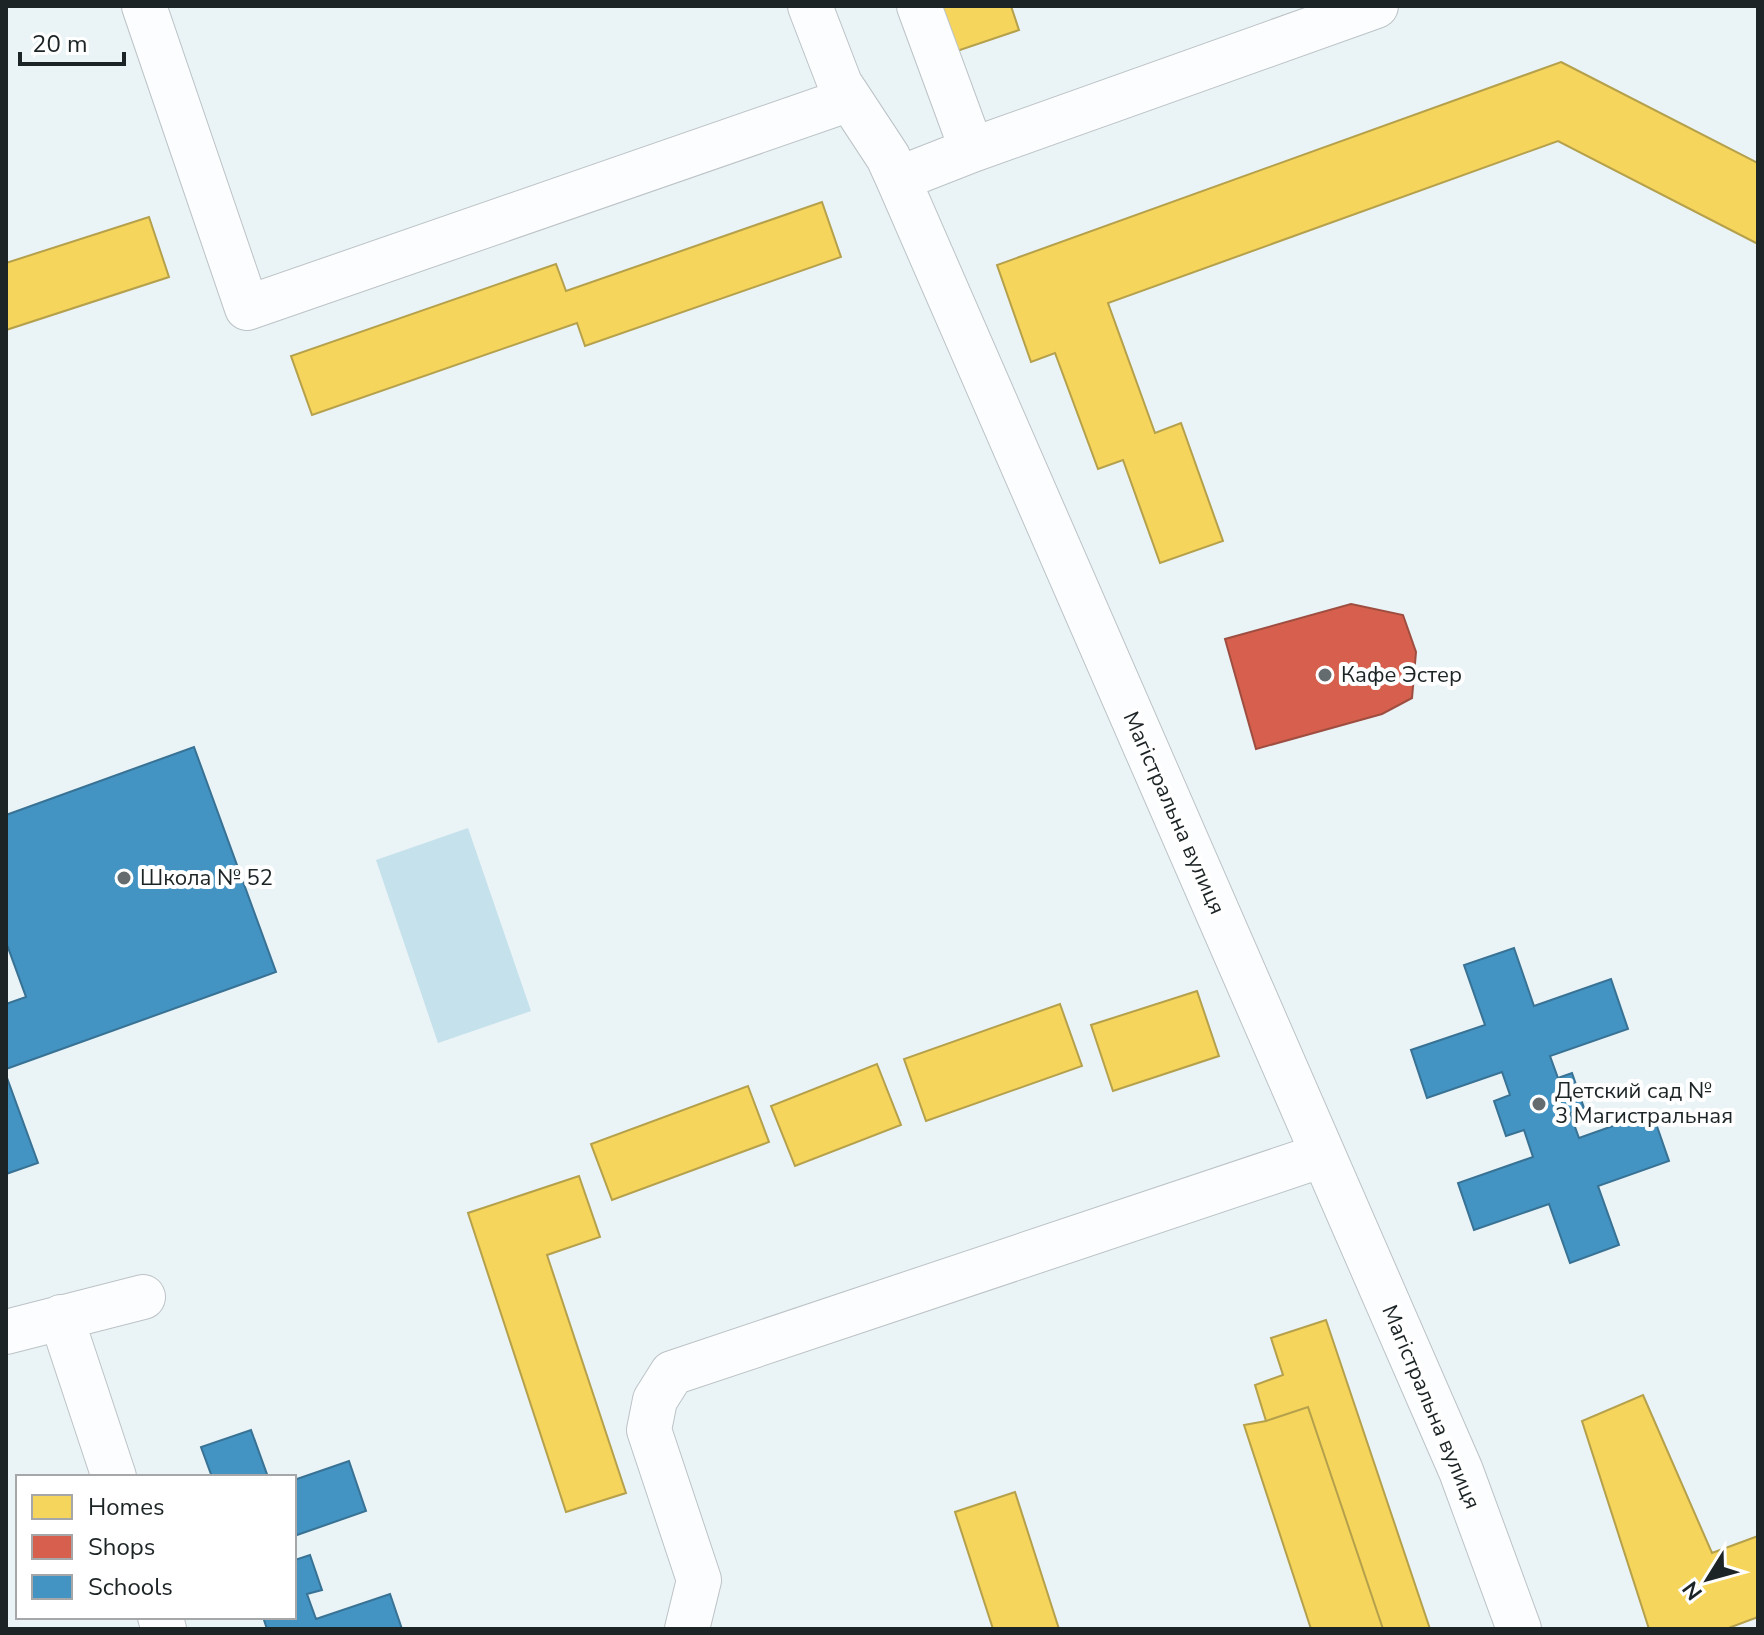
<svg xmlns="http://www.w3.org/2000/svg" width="1764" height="1635" viewBox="0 0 1764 1635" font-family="'Nunito Sans',sans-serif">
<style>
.green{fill:#c5e1eb}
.homes{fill:#f6d55c;stroke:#b5a04c;stroke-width:2}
.shops{fill:#d6604d;stroke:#9e4e41;stroke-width:2}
.schools{fill:#4393c3;stroke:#387294;stroke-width:2}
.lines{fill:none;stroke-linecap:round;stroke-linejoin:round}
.minor-casing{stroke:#bcc3c6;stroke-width:46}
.minor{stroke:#fcfdfe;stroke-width:44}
.poi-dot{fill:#656c6f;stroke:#fff;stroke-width:3}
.labels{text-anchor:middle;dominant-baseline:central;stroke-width:8;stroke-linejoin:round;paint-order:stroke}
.poi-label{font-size:22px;fill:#1d2426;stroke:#fff;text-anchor:start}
.street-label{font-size:22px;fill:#1d2426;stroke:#fff}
</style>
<rect width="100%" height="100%" fill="#eaf3f6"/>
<path class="green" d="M468,828L531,1011L438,1043L376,860Z"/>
<path class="homes" d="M942,6H1011L1019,30L957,51Z
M1561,62L1758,163V244L1558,141L1108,303L1155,433L1181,423L1223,541L1160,563L1123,460L1098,469L1055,353L1031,362L997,265Z
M822,202L841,257L585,346L577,323L312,415L291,356L556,264L566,291Z
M149,217L169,277L6,330V263Z
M1197,991L1219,1056L1113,1091L1091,1025Z
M1060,1004L1082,1066L926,1121L904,1059Z
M877,1064L901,1125L795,1166L771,1106Z
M748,1086L769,1142L612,1200L591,1144Z
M579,1176L600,1237L547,1255L626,1493L566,1512L468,1213Z
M1326,1320L1430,1629H1383L1308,1407L1266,1421L1255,1385L1283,1375L1271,1338Z
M1643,1395L1712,1553L1758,1536V1617L1726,1629H1649L1582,1421Z
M1308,1407L1383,1629H1311L1244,1425L1266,1421Z
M1015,1492L1059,1629H993L955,1512Z"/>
<path class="shops" d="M1351,604L1403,615L1416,652L1412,698L1382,714L1256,749L1225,639Z"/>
<path class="schools" d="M194,747L276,972L6,1069V1004L26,997L6,942V815Z
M1514,948L1534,1006L1611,979L1628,1029L1550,1056L1558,1078L1572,1073L1584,1108L1570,1113L1579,1138L1652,1112L1669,1161L1598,1186L1619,1245L1570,1263L1549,1204L1474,1230L1458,1183L1533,1157L1524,1130L1506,1136L1494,1101L1510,1095L1502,1072L1427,1098L1411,1050L1485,1025L1464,965Z
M6,1075L38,1163L6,1174Z
M251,1430L268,1477H212L201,1447Z
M349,1461L366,1511L294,1536V1480Z
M310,1555L322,1590L307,1594L316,1619L390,1594L402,1629H267L263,1617H294V1556L295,1560Z"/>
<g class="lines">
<defs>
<path id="minor" d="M144,6L247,308L850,99
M810,6L840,84L888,157L898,179L1461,1471L1519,1629
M919,6L972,150
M898,179L972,150L1376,6
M61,1317L114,1477
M6,1332L143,1297
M160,1617L164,1629
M687,1629L699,1580L649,1430L655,1400L672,1373L1323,1155"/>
</defs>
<use href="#minor" class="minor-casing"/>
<use href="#minor" class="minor"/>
</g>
<g class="poi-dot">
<circle cx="1325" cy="675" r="8"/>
<circle cx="124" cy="878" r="8"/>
<circle cx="1539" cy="1104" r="8"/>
</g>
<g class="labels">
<g class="poi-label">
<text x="1341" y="675">Кафе Эстер</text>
<text x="140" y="878">Школа № 52</text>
<text x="1555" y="1091">Детский сад №<tspan x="1555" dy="25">3 Магистральная</tspan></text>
</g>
<g class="street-label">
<text transform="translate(1174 813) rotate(66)">Магістральна вулиця</text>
<text transform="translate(1431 1407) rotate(67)">Магістральна вулиця</text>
</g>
</g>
<rect width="1764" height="1635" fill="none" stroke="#1d2426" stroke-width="16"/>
<rect x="16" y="1475" width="280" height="144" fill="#ffffff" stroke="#a5a7a8" stroke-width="2"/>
<rect x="32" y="1495" width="40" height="24" fill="#f6d55c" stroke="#a5a7a8" stroke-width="2"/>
<text x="88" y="1515" font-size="24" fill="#1d2426">Homes</text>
<rect x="32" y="1535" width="40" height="24" fill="#d6604d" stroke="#a5a7a8" stroke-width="2"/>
<text x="88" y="1555" font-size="24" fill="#1d2426">Shops</text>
<rect x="32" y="1575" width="40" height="24" fill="#4393c3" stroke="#a5a7a8" stroke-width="2"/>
<text x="88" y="1595" font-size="24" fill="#1d2426">Schools</text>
<g transform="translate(1708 1579) rotate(233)" stroke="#ffffff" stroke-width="6" paint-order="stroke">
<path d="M0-6L14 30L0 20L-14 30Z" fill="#1d2426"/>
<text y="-12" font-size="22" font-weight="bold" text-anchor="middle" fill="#1d2426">N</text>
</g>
<path d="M20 52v12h104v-12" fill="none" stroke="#1d2426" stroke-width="4"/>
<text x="32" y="52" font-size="24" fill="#1d2426" stroke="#ffffff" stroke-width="6" paint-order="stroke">20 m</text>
</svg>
